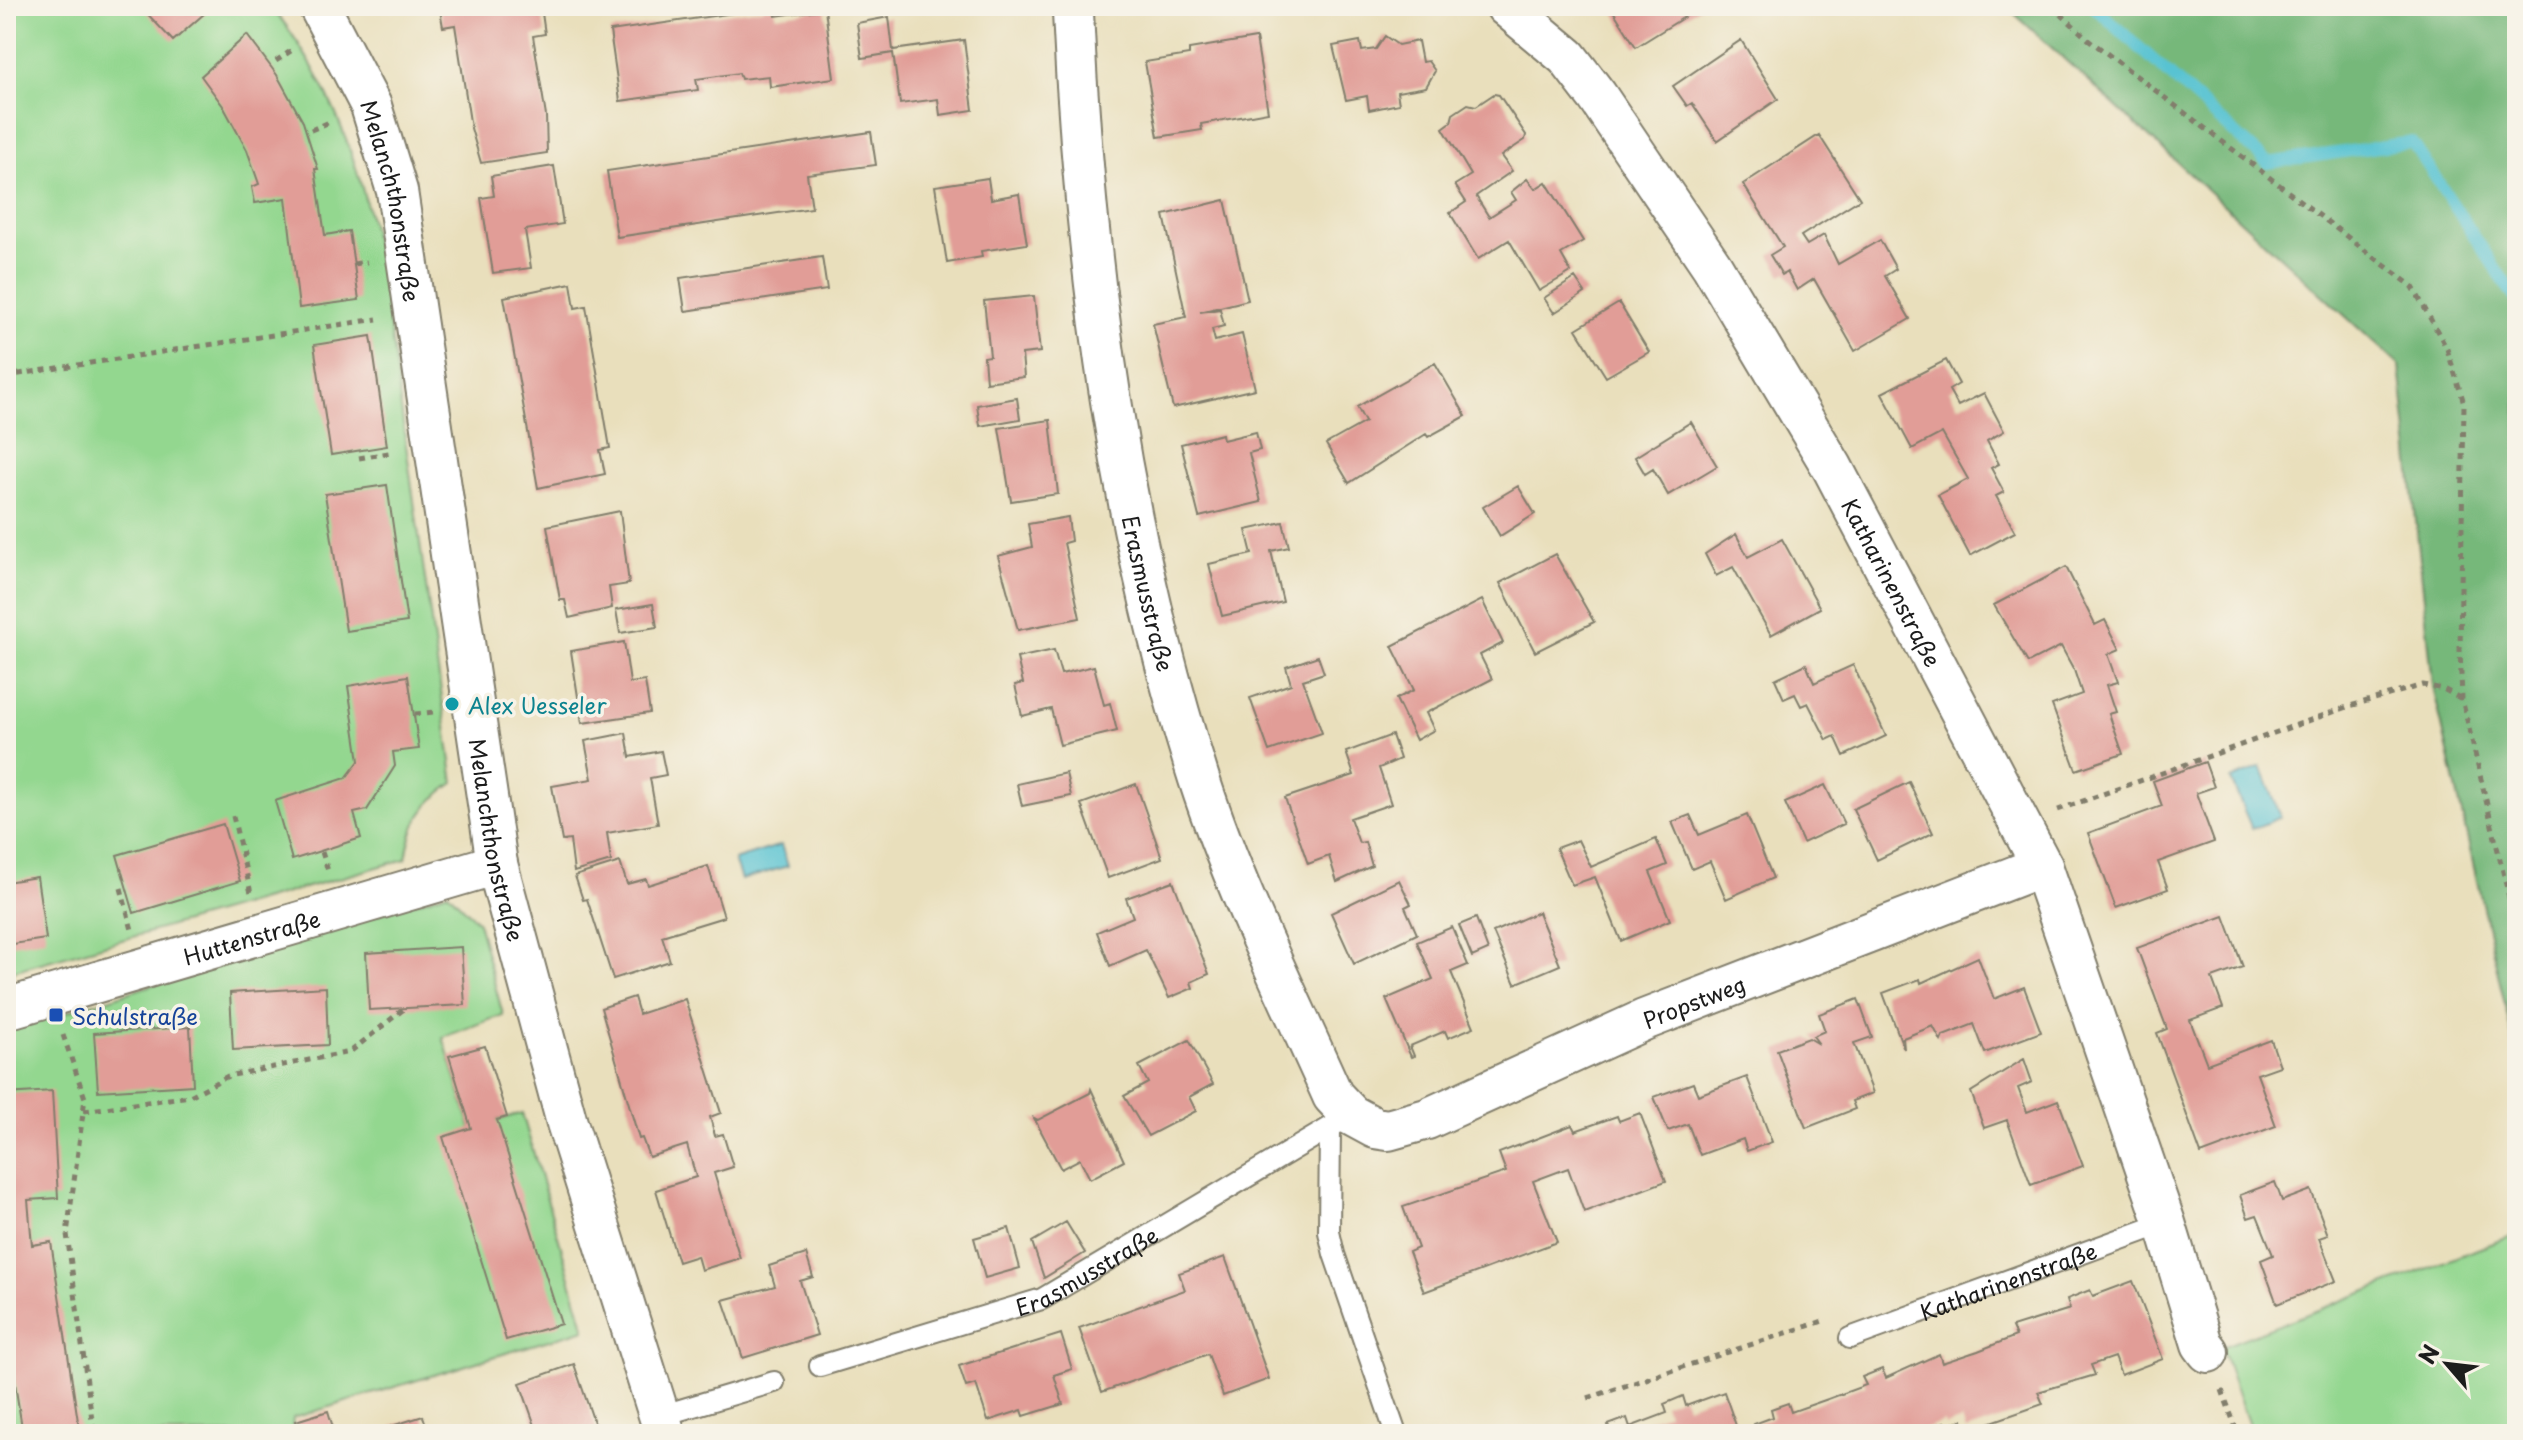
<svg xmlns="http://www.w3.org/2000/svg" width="2523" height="1440" viewBox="0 0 2523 1440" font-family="'Playpen Sans',sans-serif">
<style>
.green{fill:#93d78f;stroke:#587a56;stroke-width:2}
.forest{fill:#76b87a;stroke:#496a4b;stroke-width:2}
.water{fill:#58c3d2;stroke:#3a7077;stroke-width:2}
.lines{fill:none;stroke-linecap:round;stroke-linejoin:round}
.stream{stroke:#58c3d2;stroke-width:12}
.building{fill:#e19d97}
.lane-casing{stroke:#827e6c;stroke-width:24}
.street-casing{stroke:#827e6c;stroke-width:44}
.path{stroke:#827e6c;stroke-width:5;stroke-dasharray:6 6;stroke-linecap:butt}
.lane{stroke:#fff;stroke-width:20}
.street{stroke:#fff;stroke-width:40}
.culture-dot{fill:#0f9aa8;stroke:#f7f3e8;stroke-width:3}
.transit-dot{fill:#1a4fb4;stroke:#f7f3e8;stroke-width:3}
.labels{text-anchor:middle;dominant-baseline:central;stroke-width:7;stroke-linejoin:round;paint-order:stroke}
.street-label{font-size:22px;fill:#1c1c1c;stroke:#f7f3e8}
.culture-label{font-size:22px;fill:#0d838f;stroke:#f7f3e8;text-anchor:start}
.transit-label{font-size:22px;fill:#164399;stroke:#f7f3e8;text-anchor:start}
</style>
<rect width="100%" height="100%" fill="#f7f3e8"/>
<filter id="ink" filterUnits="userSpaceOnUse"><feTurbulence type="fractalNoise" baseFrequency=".0125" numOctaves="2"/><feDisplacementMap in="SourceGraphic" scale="16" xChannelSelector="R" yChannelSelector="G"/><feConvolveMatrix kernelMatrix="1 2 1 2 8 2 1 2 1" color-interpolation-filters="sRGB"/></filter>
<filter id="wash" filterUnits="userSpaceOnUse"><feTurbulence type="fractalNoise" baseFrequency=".006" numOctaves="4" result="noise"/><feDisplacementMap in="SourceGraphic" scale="32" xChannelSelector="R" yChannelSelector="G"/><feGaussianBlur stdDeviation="1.8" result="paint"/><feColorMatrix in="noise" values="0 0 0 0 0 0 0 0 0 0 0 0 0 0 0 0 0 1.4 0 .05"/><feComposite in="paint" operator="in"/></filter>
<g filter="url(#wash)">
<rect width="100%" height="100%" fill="#e9dfbc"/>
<path class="green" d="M6,6H271C376,135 384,293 407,452C422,562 438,672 454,783C424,803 411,823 406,859L6,973Z
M448,892L478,922L503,1015L443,1037L471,1128L522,1113L585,1329L293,1418L292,1434H6V1031Z
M2517,1234V1434H2252L2221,1347Z"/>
<path class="forest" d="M2006,6H2507L2517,19V1058L2433,686L2400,366Z"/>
<path class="water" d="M2261,767L2281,817L2252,829L2231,780Z
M781,845L788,866L741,880L734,860Z"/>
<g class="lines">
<path class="stream" d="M2093,6L2268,163L2412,142L2517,301
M2517,496V538"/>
</g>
<g id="blocks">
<path class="building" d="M140,6H213L173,41Z
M452,6H541L545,34L533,36L546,116L547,153L481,163L471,128L455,25L443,27L440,10Z
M1610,6H1702L1636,47Z
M774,7L776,16L825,9L834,78L770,87L769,76L741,79L739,73L696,79L698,90L620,101L610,31Z
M889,17L893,50L964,40L973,110L940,115L938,99L900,104L893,53L862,58L857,23Z
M247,35L277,75L303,122L318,169H315L325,235L349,231L359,300L299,308L286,198L255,203L252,187L259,184L247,150L223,106L201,76Z
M1385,36L1398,45L1418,41L1422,62L1428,61L1435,71L1426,87L1397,92L1399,104L1369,110L1367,96L1346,100L1333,46L1360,41L1362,51L1376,49Z
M1256,38L1268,112L1201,124L1202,130L1158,137L1145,62L1189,55V49Z
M1741,40L1778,99L1717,141L1692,103L1687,106L1673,86Z
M1494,94L1499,95L1526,135L1525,140L1501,156L1512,171L1476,196L1489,217L1516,200L1511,192L1527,179L1535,189L1546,182L1583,241L1561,254L1571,272L1539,291L1509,240L1478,259L1450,213L1466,202L1455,185L1471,175L1443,128L1451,122L1453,114L1468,104L1476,106Z
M871,132L876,165L807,174L812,208L617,237L607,171Z
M1819,135L1860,199L1801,236L1807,245L1824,235L1838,264L1880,240L1896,269L1885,276L1910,319L1855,351L1814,279L1797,290L1787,272L1782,275L1770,255L1783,247L1743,184Z
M554,166L563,224L525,230L531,268L493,273L481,198L494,196L491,176Z
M988,178L991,199L1019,194L1027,244L981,251L982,257L947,263L935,186Z
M1225,200L1248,300L1200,312L1220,309L1224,326L1212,329L1215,341L1242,334L1255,389L1173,408L1153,324L1186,317L1164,215Z
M822,257L827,290L685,311L680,278Z
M1575,278L1585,293L1554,313L1544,298Z
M571,283L575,308L586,306L610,448L600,450L605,474L538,488L504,297Z
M1034,296L1040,352L1022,354L1024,377L986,382L984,357L990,356L984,301Z
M1619,303L1649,352L1606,377L1576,329Z
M371,336L387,446L331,455L314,345Z
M1946,360L1959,384L1949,390L1958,406L1984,393L2004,431L1987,441L1999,464L1991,468L2004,492L1996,496L2015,532L1970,556L1938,495L1968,479L1942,433L1912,449L1882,393Z
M1435,363L1466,416L1428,437L1426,434L1349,483L1326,444L1365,422L1357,407Z
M1017,398L1020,419L980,426L977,405Z
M1050,420L1058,494L1011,501L999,428Z
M1691,422L1717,466L1668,495L1653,469L1645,474L1635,457Z
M1256,432L1260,450L1249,453L1261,502L1199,517L1181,444L1222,434L1223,440Z
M387,485L407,622L346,631L325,494Z
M1518,486L1535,514L1500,536L1483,507Z
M620,511L629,584L609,587L612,608L569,618L565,600H560L547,526Z
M1068,517L1071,541L1064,543L1080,618L1018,630L998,556L1032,547L1028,524Z
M1283,522L1289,547L1271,551L1283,602L1222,616L1209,564L1252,554L1246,530Z
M1736,534L1748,557L1782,539L1820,608L1771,635L1733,567L1716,576L1705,554Z
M1555,554L1594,622L1535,652L1500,583Z
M2066,567L2095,625L2105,620L2120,649L2108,654L2118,682L2107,685L2116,712L2109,714L2123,754L2076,770L2052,705L2082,694L2074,670L2061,646L2028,663L1994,605Z
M1482,600L1503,643L1480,655L1492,679L1426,713L1434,730L1416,740L1396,699L1414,690L1392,646Z
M653,604L657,627L620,633L616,610Z
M624,642L630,683L645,681L650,713L582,723L571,651Z
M1054,650L1061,674L1094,666L1104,705L1110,703L1117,731L1060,745L1051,709L1022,716L1015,685L1023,683L1017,658Z
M1318,656L1324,673L1303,680L1322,733L1269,751L1250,698L1291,684L1286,667Z
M1806,664L1814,683L1853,665L1886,736L1844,756L1835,736L1827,740L1808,703L1801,706L1795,694L1784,699L1775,679Z
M408,676L419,749L393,752L395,766L367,810L354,813L361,838L292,860L275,801L346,778L359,761L348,686Z
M626,733L630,757L661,751L666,775L650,778L658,824L607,833L611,861L574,872L570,840L562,841L552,786L592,779L585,741Z
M1392,735L1400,759L1379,768L1391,804L1350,818L1359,843L1365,842L1372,866L1337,882L1329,856L1308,864L1285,798L1354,775L1346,752Z
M2205,762L2214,787L2196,793L2214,842L2158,862L2168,889L2116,908L2088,833L2162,806L2153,781Z
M1066,773L1071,796L1022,806L1017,784Z
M1909,782L1933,833L1877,860L1853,809Z
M1136,784L1162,858L1108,878L1081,804Z
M1825,785L1844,824L1803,843L1785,803Z
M1690,815L1699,835L1747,815L1773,878L1726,899L1710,861L1692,869L1672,822Z
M223,824L240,881L134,913L117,855Z
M1656,839L1667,865L1650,872L1670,920L1621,941L1595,877L1572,885L1556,848L1578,840L1591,867Z
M620,862L627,884L646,879L648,885L708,866L724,917L662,936L670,961L613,979L587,899L583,900L575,876Z
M37,877L46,939L6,945V882Z
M1399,880L1411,904L1405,907L1417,934L1354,964L1331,913Z
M1173,881L1209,974L1191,982L1193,988L1169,998L1146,950L1110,966L1097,932L1133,917L1126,898Z
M1538,912L1560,965L1515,984L1493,932Z
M2224,916L2243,967L2212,978L2223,1008L2190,1020L2207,1064L2271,1040L2280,1066L2257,1074L2276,1126L2201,1154L2157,1033L2167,1029L2137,948Z
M1476,918L1488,950L1472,957L1459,925Z
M1452,927L1468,965L1451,972L1474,1027L1448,1038L1445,1031L1410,1046L1414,1056L1411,1057L1386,999L1433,979L1417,942Z
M461,947L465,1005L369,1010L366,953Z
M1978,957L1994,999L2024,987L2041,1032L1985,1053L1974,1024L1943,1036L1941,1041L1933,1026L1903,1038L1904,1049L1883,993L1920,979L1921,983Z
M326,987L328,1045L233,1050L230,993Z
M634,997L639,1014L685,999L721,1113L710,1117L715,1136L723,1134L733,1167L714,1173L740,1258L701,1270L697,1256L678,1262L656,1190L696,1177L687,1145L649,1157L642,1138L639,1139L601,1008Z
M1858,999L1872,1037L1854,1043L1873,1093L1852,1101L1855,1109L1806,1128L1777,1050L1809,1038L1819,1044L1813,1036L1825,1031L1819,1014Z
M190,1027L193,1085L98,1091L94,1033Z
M1189,1040L1213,1084L1189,1097L1196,1111L1148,1136L1124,1096L1148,1083L1139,1066Z
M485,1046L507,1117L497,1120L561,1324L506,1340L443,1137L471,1128L449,1056Z
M2024,1059L2032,1082L2018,1088L2027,1112L2058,1100L2083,1166L2031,1185L2007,1120L1984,1128L1971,1092Z
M1747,1077L1772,1142L1747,1151L1743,1139L1700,1155L1688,1124L1668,1131L1654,1097L1693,1083L1698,1095Z
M1091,1089L1124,1161L1090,1179L1080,1159L1061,1169L1034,1118L1038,1120L1090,1093Z
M52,1091L58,1198L28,1200L32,1245L51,1242L79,1428L67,1430L68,1434H23L6,1327V1094Z
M1640,1113L1666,1181L1584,1212L1568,1168L1533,1181L1557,1242L1424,1292L1409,1252L1418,1248L1403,1207L1506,1172L1499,1153L1572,1125L1575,1131L1617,1116L1619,1121Z
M2275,1182L2282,1201L2311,1190L2328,1235L2319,1238L2336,1281L2277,1304L2261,1260L2273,1255L2257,1215L2248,1218L2240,1195Z
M1066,1222L1085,1253L1044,1278L1032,1242Z
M1009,1228L1020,1268L985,1278L974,1238Z
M806,1254L813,1277L800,1281L817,1335L743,1358L723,1300L775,1286L769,1266Z
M1225,1257L1269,1379L1223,1396L1208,1354L1102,1392L1079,1328L1185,1290L1179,1273Z
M2133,1281L2163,1359L2121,1375L2114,1357L2091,1365L2095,1375L2038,1392L2043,1404L1966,1431L1962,1420L1945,1426L1944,1422L1911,1434H1758L1754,1424L1773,1417L1771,1409L1788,1403L1791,1412L1828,1399L1866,1385L1862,1377L1882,1369L1886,1378L1939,1354L1942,1363L1978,1351L2016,1336L2012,1327L2070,1309L2067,1299L2090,1290L2093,1296Z
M1061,1334L1072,1369L1054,1375L1063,1404L1024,1416L1022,1410L988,1421L976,1384L966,1387L959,1366Z
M574,1364L598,1434H538L520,1383Z
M1724,1392L1739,1434H1611L1608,1425L1627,1418L1630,1427L1667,1413L1664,1404L1683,1396L1686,1406Z
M328,1411L335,1434H300L296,1421Z
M423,1416L429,1434H394L392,1426Z"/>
</g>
</g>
<g filter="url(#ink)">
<use href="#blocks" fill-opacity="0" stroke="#827e6c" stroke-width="2"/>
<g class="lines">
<defs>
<g id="lane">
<path d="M1330,1128L1329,1232L1334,1254L1396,1434"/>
<path id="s1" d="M1850,1338L2165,1223"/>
<path id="s2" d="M820,1366L1042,1299L1351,1115"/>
<path d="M660,1416L774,1382"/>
</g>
<g id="street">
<path id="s3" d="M319,6L371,106L397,191L497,864L567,1123L665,1434"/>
<path id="s4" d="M1506,6L1567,57L1597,96L1712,266L1832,467L2042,866L2165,1223L2202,1344L2208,1352"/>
<path id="s5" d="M1073,13C1085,272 1120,531 1199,779C1235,889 1286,991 1333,1096L1351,1115L1375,1128L1388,1130L1427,1119L1644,1020L2042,866"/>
<path id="s6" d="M6,1009L497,864"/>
</g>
</defs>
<use href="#lane" class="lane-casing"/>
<use href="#street" class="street-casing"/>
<path class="path" d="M2052,6L2088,39L2413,287L2447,349L2464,403L2460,650L2462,699L2517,931
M276,61L295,48
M311,130L332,121
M354,264L367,262
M6,376L377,319
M359,458L394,452
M415,714L434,712
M2058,810L2350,706L2423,685L2443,689L2462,699
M233,816L251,893
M322,852L329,874
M121,888L132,930
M63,1035L85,1098L67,1234L94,1434
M84,1111L190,1096L228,1076L350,1052L405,1008
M2222,1390L2238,1434
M1588,1398L1823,1321"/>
<use href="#lane" class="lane"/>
<use href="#street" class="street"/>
</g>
</g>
<circle class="culture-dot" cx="452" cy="704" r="8"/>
<rect class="transit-dot" x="48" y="1007" width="16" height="16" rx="4"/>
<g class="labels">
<g class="street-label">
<text stroke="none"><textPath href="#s3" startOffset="210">Melanchthonstraße</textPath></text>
<text stroke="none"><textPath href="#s4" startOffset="698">Katharinenstraße</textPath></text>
<text stroke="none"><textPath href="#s5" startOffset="586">Erasmusstraße</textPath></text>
<text stroke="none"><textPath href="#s3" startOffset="858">Melanchthonstraße</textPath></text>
<text stroke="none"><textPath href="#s6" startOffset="256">Huttenstraße</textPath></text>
<text stroke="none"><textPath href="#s5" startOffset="1522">Propstweg</textPath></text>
<text stroke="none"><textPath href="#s2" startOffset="284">Erasmusstraße</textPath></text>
<text stroke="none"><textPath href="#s1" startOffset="168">Katharinenstraße</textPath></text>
</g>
<g class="culture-label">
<text x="468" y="704">Alex Uesseler</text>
</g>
<g class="transit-label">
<text x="72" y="1015">Schulstraße</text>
</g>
</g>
<rect width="2523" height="1440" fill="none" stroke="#f7f3e8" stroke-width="32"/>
<g transform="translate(2447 1364) rotate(298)" stroke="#f7f3e8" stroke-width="6" paint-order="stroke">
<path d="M0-6L14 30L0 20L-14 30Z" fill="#1c1c1c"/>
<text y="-12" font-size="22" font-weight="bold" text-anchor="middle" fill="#1c1c1c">N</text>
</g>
</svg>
